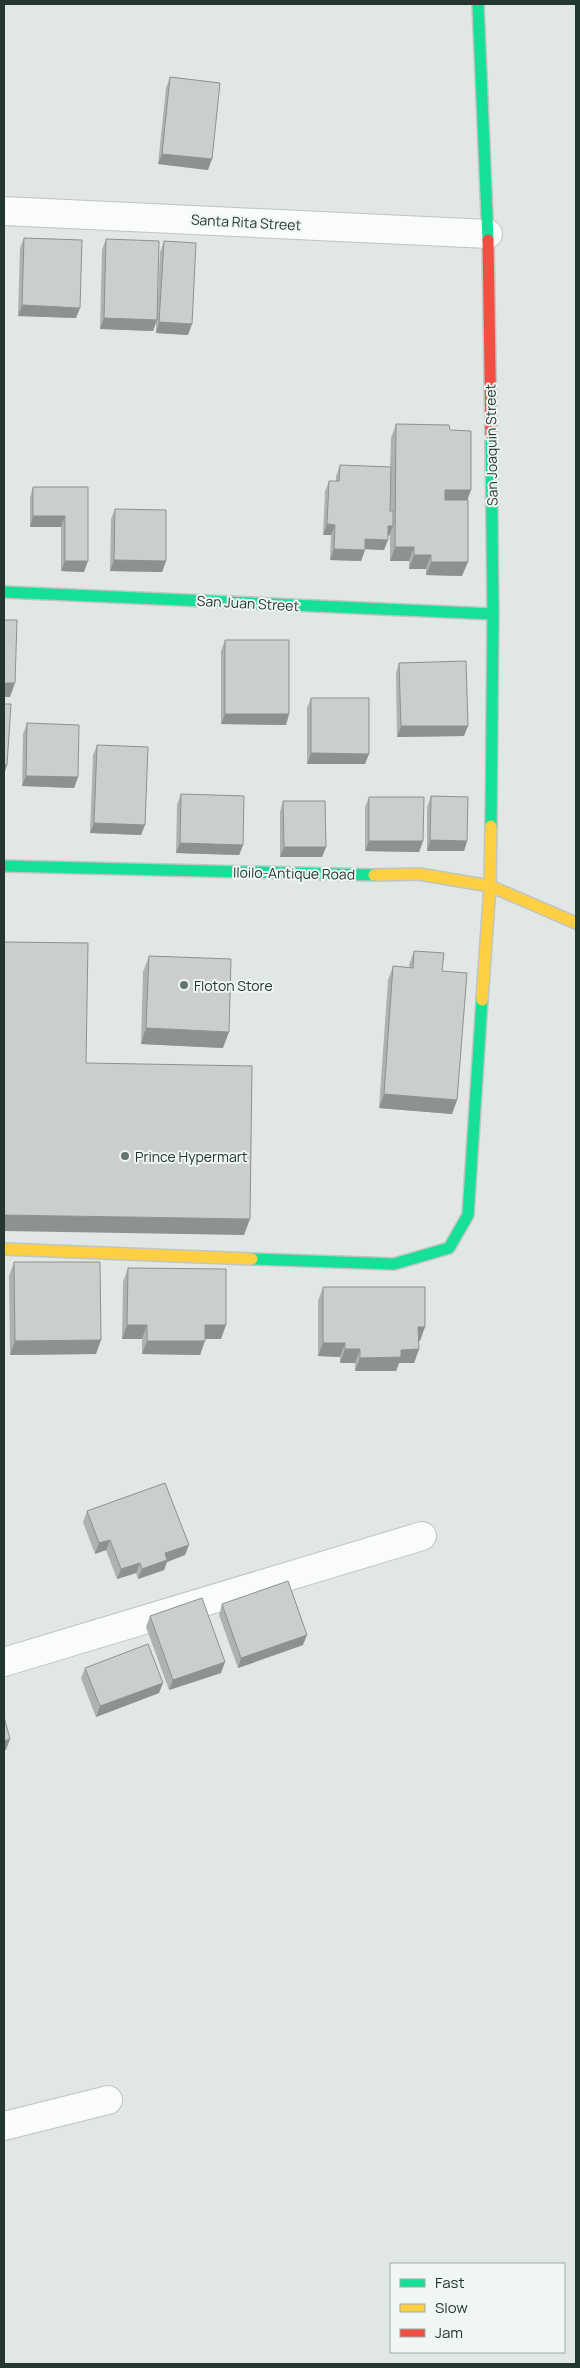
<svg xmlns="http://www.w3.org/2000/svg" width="580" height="2368" viewBox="0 0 580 2368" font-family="Manrope,sans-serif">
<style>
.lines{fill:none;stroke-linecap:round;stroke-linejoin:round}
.street-casing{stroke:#bec4c1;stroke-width:30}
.fast-casing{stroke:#bec5c2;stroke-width:14}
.slow-casing{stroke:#bec5c2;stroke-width:14}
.jam-casing{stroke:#bec5c2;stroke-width:14}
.street{stroke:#fafbfb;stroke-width:28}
.fast{stroke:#16e098;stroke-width:11}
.slow{stroke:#ffcf43;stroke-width:11}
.jam{stroke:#f24e42;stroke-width:11}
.wall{fill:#aeb2b0}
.shaded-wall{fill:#8d9190}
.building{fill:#cacfcd;stroke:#8d9190}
.poi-dot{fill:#657570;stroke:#eff6f3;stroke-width:2}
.labels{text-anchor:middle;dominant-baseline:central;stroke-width:4;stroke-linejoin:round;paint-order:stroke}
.street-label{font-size:14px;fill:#223732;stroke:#eff6f3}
.poi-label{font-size:14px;fill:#223732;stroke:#eff6f3;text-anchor:start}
</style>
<rect width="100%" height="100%" fill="#e1e7e4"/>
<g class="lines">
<defs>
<path id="street" d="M4,211L488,234
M4,1662L422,1536
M4,2126L108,2100"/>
<path id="fast" d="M478,4L488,240
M491,434L493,614L491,826
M4,592L493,614
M4,866L374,875
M252,1259L394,1264L449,1248L468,1215L482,1000"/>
<path id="slow" d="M374,875L419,874L490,886L576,923
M482,1000L490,886L491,826
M4,1249L252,1259"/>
<path id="jam" d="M488,240L491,434"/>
</defs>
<use href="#street" class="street-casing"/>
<use href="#fast" class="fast-casing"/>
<use href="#slow" class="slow-casing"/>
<use href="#jam" class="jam-casing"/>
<use href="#street" class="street"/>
<use href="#fast" class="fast"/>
<use href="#slow" class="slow"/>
<use href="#jam" class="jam"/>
</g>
<path class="wall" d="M170,77L208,170L158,164L166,88Z
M24,238L76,318L18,316L20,248Z
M106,239L158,295L160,252L164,241L188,335L156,333V322L153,331L100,329L102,250Z
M396,424L450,430L467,500L462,576L426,575V569H409V561H390V533L389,536H388L384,550L365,549L361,561L330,560L331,535H323L325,491L329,481H336V476L340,465L390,467L391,438Z
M33,487H88L84,572L61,571V527H30V497Z
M115,509L166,561L162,572L110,571L111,519Z
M225,640L289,714L286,725L221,724V651Z
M399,663L464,736L397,737L396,673Z
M311,698L365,764H307V708Z
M27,723L78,777L74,788L22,786L23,734Z
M97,745L141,835L90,833L93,755Z
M181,794L243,845L239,855L176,853L177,805Z
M431,796L467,841L464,851H427V807Z
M369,797L423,841L419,852L365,851V807Z
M283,801L326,847L322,857H280V812Z
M414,951L442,971L457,1100L452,1114L379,1108L388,980L393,966L409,968V965Z
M149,956L223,1048L141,1044L143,972Z
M14,1262L96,1354L10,1355L9,1276Z
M128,1268L221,1339H205L200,1355L142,1354V1339H122L123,1282Z
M323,1287L420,1341H418L419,1349L414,1363H399L396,1371H355V1363H340V1357L318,1356V1301Z
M87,1511L185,1555L167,1562L164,1570L138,1579L136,1573L117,1579L106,1550L95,1554L83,1522Z
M222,1604L303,1645L238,1668L219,1615Z
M150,1616L221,1673L169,1690L146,1627Z
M85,1668L159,1693L96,1717L81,1678Z"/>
<path class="shaded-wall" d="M162,154L212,159L208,170L158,164Z
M22,305L80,308L76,318L18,316Z
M104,318L157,320L153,331L100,329Z
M159,322L192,324L188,335L156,333Z
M445,490H471L466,504H440Z
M33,516H65L61,527H30Z
M327,524L335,525L331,535H323Z
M388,526H393L389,536H384Z
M365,539L388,540L384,550L361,549Z
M395,547H414L409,561H390Z
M334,549L365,550L361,561L330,560Z
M414,555H431L426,569H409Z
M114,560L166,561L162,572L110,571Z
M65,561H88L84,572L61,571Z
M431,562H468L462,576L426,575Z
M4,683H15L10,697H4Z
M225,714H289L286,725L221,724Z
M401,726H468L464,736L397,737Z
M311,753L369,754L365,764H307Z
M4,765H7L4,775Z
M26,776L78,777L74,788L22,786Z
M94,823L145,825L141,835L90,833Z
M430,840L467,841L464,851H427Z
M369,841H423L419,852L365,851Z
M180,843L243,845L239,855L176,853Z
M284,847H326L322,857H280Z
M146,1028L229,1032L223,1048L141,1044Z
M384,1094L457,1100L452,1114L379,1108Z
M4,1215L250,1219L244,1235L4,1231Z
M127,1325H147L142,1339H122Z
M205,1325H226L221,1339H200Z
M418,1327H425L420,1341H413Z
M101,1340L96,1354L10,1355L15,1341Z
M147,1341H205L200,1355L142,1354Z
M323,1343H345L340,1357L318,1356Z
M345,1349H360L355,1363H340Z
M419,1349L414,1363H399L396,1371H355L360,1358L401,1350Z
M110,1540L106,1550L95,1554L99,1543Z
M189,1545L185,1555L167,1562L164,1570L138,1579L142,1569L165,1553Z
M140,1563L136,1573L117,1579L121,1569Z
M307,1635L303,1645L238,1668L241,1658Z
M225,1662L221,1673L169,1690L173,1680Z
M163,1683L159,1693L96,1717L100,1706Z
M10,1739L6,1750H4V1741Z"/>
<path class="building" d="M170,77L220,83L212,159L162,154Z
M24,238L82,240L80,308L22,305Z
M106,239L159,241L157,320L104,318Z
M164,241L196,243L192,324L159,322Z
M396,424L449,425L450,430L471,431V490H445V500H468V562H431V555H414V547H395Z
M340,465L391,467L390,511H393V526H388V540L365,539V550L334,549L335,525L327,524L329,481H339Z
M33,487H88V561H65V516H33Z
M115,509L166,510V561L114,560Z
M4,620H17L15,683H4Z
M225,640H289V714H225Z
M466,661L468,726H401L399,663Z
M311,698H369V754L311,753Z
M4,704H11L7,765H4Z
M27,723L79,725L78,777L26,776Z
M97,745L148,747L145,825L94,823Z
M181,794L244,796L243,845L180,843Z
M431,796L468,797L467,841L430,840Z
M369,797H424L423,841H369Z
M283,801H325L326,847H284Z
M4,942L88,943L86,1063L252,1066L250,1219L4,1215Z
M414,951L444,953L442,971L467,973L457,1100L384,1094L393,966L413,968Z
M149,956L231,959L229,1032L146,1028Z
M14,1262H100L101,1340L15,1341Z
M128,1268L226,1269V1325H205V1341H147V1325H127Z
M323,1287H425V1327H418L419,1349L401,1350V1357L360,1358V1349H345V1343H323Z
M165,1483L189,1545L165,1553L167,1560L142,1569L140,1563L121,1569L110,1540L99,1543L87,1511Z
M288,1581L307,1635L241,1658L222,1604Z
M202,1598L225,1662L173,1680L150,1616Z
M148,1644L163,1683L100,1706L85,1668Z
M4,1717L10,1739L4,1741Z"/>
<g class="poi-dot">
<circle cx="184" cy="985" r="5"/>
<circle cx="125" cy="1156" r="5"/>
</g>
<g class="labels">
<g class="street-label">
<text transform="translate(246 222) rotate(3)">Santa Rita Street</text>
<text transform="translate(491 445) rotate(-91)">San Joaquin Street</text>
<text transform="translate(248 603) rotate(3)">San Juan Street</text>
<text transform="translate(294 873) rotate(1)">Iloilo-Antique Road</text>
</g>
<g class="poi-label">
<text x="194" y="985">Floton Store</text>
<text x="135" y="1156">Prince Hypermart</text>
</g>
</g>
<rect width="580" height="2368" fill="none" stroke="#223732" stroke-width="10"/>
<rect x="390" y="2263" width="175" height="90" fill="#eff6f3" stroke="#9daaa6"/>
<rect x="400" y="2279" width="25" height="8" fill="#16e098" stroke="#9daaa6"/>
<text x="435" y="2288" font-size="15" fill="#223732">Fast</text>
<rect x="400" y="2304" width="25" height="8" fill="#ffcf43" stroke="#9daaa6"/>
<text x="435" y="2313" font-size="15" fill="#223732">Slow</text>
<rect x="400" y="2329" width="25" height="8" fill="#f24e42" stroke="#9daaa6"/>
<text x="435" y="2338" font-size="15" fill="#223732">Jam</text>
</svg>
